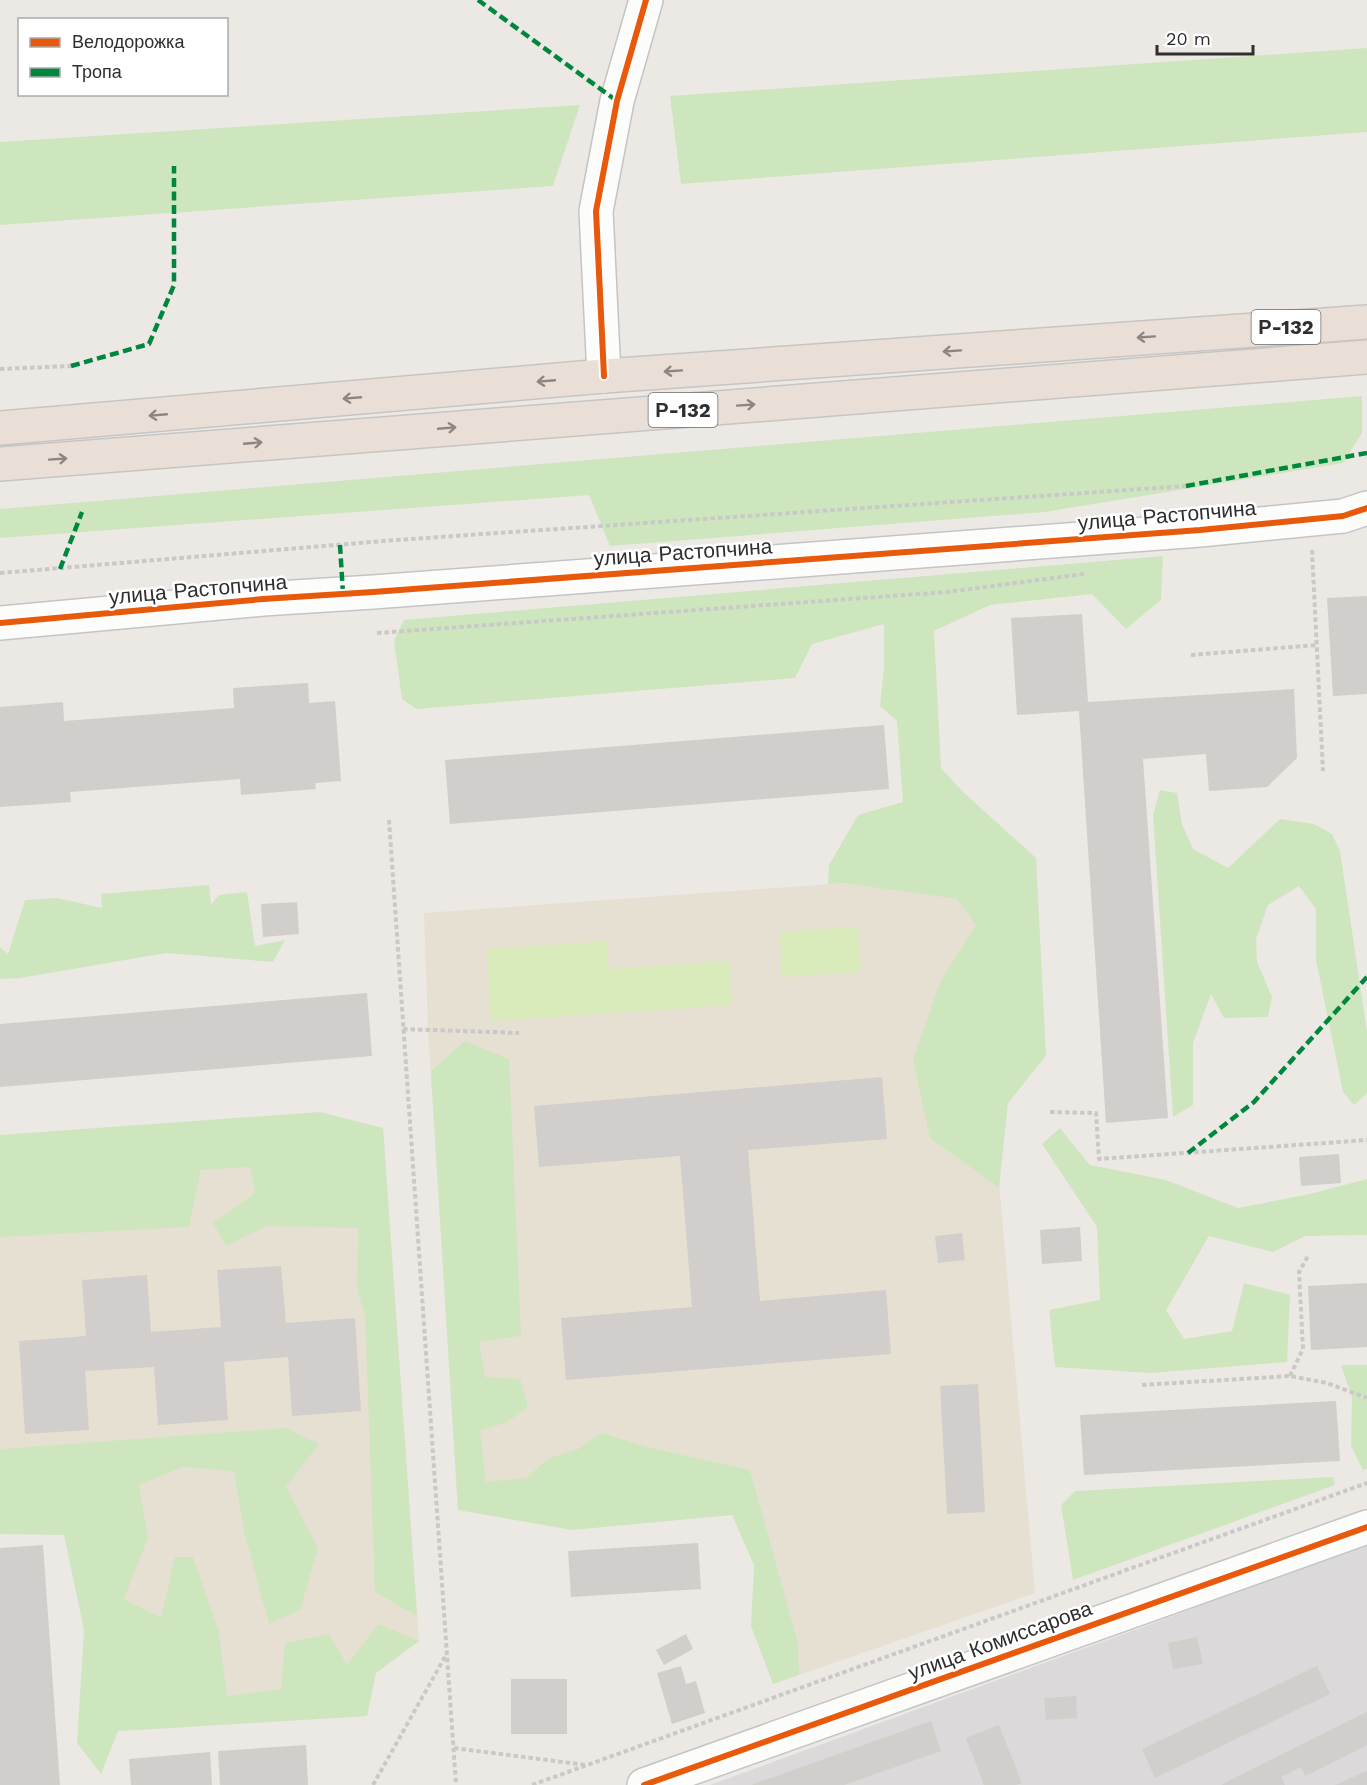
<svg xmlns="http://www.w3.org/2000/svg" width="1367" height="1785" viewBox="0 0 1367 1785" font-family="'Work Sans',sans-serif">
<style>
.industrial{fill:#dcd9db}
.education{fill:#e6e0d3}
.green{fill:#cee6be}
.pitch{fill:#d9eabb}
.building{fill:#d1cecb}
.lines{fill:none;stroke-linecap:round;stroke-linejoin:round}
.street-casing{stroke:#c5c4c5;stroke-width:36}
.highway-casing{stroke:#c6c5c4;stroke-width:36}
.path{stroke:#c9c9c8;stroke-width:4;stroke-dasharray:4.5 3;stroke-linecap:butt}
.street{stroke:#fcfcfb;stroke-width:33}
.highway{stroke:#eadfd6;stroke-width:33}
.quiet{stroke:#00873e;stroke-width:4.5;stroke-dasharray:9 4.5;stroke-linecap:butt}
.cycleway-casing{stroke:#fff;stroke-width:10}
.cycleway{stroke:#e8590c;stroke-width:6}
.oneway{stroke:#8c8682}
.labels{text-anchor:middle;dominant-baseline:central;stroke-width:5;stroke-linejoin:round;paint-order:stroke}
.shield{fill:#fff;stroke:#6d6d6d;stroke-width:1.5}
.shield-label{font-size:20px;font-weight:bold;fill:#2e2e2e}
.street-label{font-size:21px;fill:#2e2e2e;stroke:#fff}
</style>
<rect width="100%" height="100%" fill="#ece8e4"/>
<path class="industrial" d="M1367,1542V1785H710L1154,1623Z"/>
<path class="education" d="M972,874L1035,1593L773,1684L742,1489L458,1510L428,1030L424,913Z
M383,1128L419,1641L376,1673L367,1716L107,1732L83,1501L0,1507V1158Z"/>
<path class="green" d="M1367,48V132L681,184L670,96Z
M580,105L553,186L0,225V142Z
M1362,396V433L1343,463L1045,512L610,546L589,495L0,538V509Z
M1163,556L1161,600L1126,629L1092,594L990,605L934,631L941,768L962,791L1036,858L1046,1056L1008,1103L999,1188L930,1138L913,1060L940,982L976,925L957,899L844,883L828,884L829,865L858,815L903,802L897,721L880,706L884,668V624L812,644L795,678L417,709L402,699L394,641L404,620Z
M1160,790L1177,793L1182,824L1193,849L1228,868L1280,819L1314,824L1332,834L1340,851L1367,1032V1093L1354,1105L1343,1092L1316,960V909L1299,886L1268,905L1256,939L1257,962L1272,997L1268,1017L1224,1018L1211,994L1193,1043V1105L1173,1117L1153,815Z
M209,885L211,905L219,895L247,892L255,946L285,940L273,962L166,953L20,978L0,979V947L8,954L25,900L57,898L102,908L101,894Z
M465,1041L509,1059L521,1336L479,1342L485,1377L520,1379L528,1407L506,1423L480,1430L486,1482L526,1478L549,1458L578,1449L601,1433L651,1448L750,1470L798,1643L799,1675L773,1684L751,1626L754,1565L732,1515L572,1530L458,1510L431,1071Z
M320,1112L383,1128L417,1616L375,1592L365,1315L357,1290L358,1228L267,1226L226,1246L213,1223L255,1193L250,1167L201,1170L189,1227L0,1237V1135Z
M1060,1128L1090,1165L1166,1180L1238,1208L1310,1194L1367,1179V1235L1305,1236L1273,1252L1209,1236L1166,1310L1184,1339L1232,1331L1244,1283L1290,1295L1287,1362L1150,1373L1055,1367L1049,1310L1100,1300L1097,1227L1042,1144Z
M1341,1365H1367V1469L1363,1470L1351,1446L1352,1397Z
M286,1428L319,1444L286,1487L318,1548L300,1610L269,1624L244,1532L234,1471L183,1467L139,1485L148,1538L124,1599L161,1618L175,1557H193L219,1632L227,1696L281,1689L285,1643L329,1634L347,1665L378,1624L419,1641L376,1673L367,1716L118,1731L101,1774L77,1743L84,1630L64,1535L0,1534V1449Z
M1333,1477L1335,1485L1073,1580L1061,1505L1075,1491Z"/>
<path class="pitch" d="M858,927L861,972L782,977L780,932Z
M607,941L609,969L729,961L732,1005L491,1021L487,949Z"/>
<path class="building" d="M1367,596V694L1333,696L1327,598Z
M1082,614L1088,702L1294,689L1297,758L1267,787L1209,791L1206,754L1143,759L1168,1118L1106,1123L1079,711L1017,715L1011,618Z
M308,683L309,703L335,701L341,781L315,783L316,789L241,795L240,779L70,792L71,802L0,807V707L63,702L64,721L234,708L233,688Z
M884,725L889,789L450,824L445,760Z
M297,902L299,934L263,937L261,904Z
M367,993L372,1056L0,1087V1024Z
M882,1077L887,1139L748,1150L760,1301L886,1290L891,1354L566,1380L561,1318L692,1307L680,1156L539,1167L534,1106Z
M1339,1154L1341,1183L1301,1186L1299,1157Z
M1080,1227L1082,1261L1042,1264L1040,1230Z
M962,1233L965,1260L938,1263L935,1236Z
M281,1266L286,1323L355,1318L361,1411L292,1416L288,1357L224,1362L228,1420L158,1425L154,1367L85,1371L89,1430L25,1434L19,1341L86,1336L82,1280L147,1275L151,1332L221,1327L217,1270Z
M1367,1283V1347L1311,1350L1308,1286Z
M978,1384L985,1512L947,1514L940,1386Z
M1336,1401L1340,1461L1084,1475L1080,1415Z
M698,1543L701,1589L571,1597L568,1551Z
M43,1545L60,1785H0V1548Z
M686,1634L693,1649L664,1665L656,1650Z
M1197,1637L1203,1664L1173,1669L1168,1643Z
M681,1666L686,1684L696,1681L705,1713L672,1724L657,1673Z
M1317,1666L1330,1694L1155,1778L1142,1749Z
M511,1679H567V1734H511Z
M1076,1696L1077,1718L1046,1720L1044,1698Z
M1367,1712V1745L1305,1776L1301,1767L1281,1777L1285,1785H1221Z
M931,1721L941,1751L844,1785H751Z
M999,1725L1022,1783L1016,1785H984L966,1738Z
M306,1745L308,1785H220L218,1751Z
M210,1752L212,1785H131L129,1759Z
M1367,1771V1785H1335Z"/>
<g class="lines">
<defs>
<path id="street" d="M604,376L596,211L617,101L646,0
M0,623L263,599L373,592L1200,530L1343,516L1367,508
M644,1785L1367,1527"/>
<path id="highway" d="M0,428L604,376L1367,322
M0,464L1367,357"/>
</defs>
<use href="#street" class="street-casing"/>
<use href="#highway" class="highway-casing"/>
<path class="path" d="M0,369L71,366
M1312,550L1323,771
M0,573L396,540L1186,486
M377,633L947,592L1084,574
M1191,655L1317,645
M389,820L456,1785
M403,1029L519,1033
M1050,1112L1096,1113L1099,1159L1367,1140
M1290,1376L1303,1349L1299,1272L1309,1254
M1142,1385L1290,1376L1327,1383L1367,1398
M454,1748L586,1765
M373,1785L446,1655
M532,1785L1367,1483"/>
<use href="#street" class="street"/>
<use href="#highway" class="highway"/>
<path class="quiet" d="M478,0L617,101
M71,366L149,344L174,285V166
M1186,486L1367,453
M340,545L343,594
M60,569L82,512
M1188,1153L1254,1102L1367,977"/>
<defs>
<path id="cycleway" d="M604,376L596,211L617,101L646,0
M0,623L263,599L373,592L1200,530L1343,516L1367,508
M644,1785L1367,1527"/>
</defs>
<use href="#cycleway" class="cycleway-casing"/>
<use href="#cycleway" class="cycleway"/>
</g>
<defs><path id="oneway-shaft" d="M-6 0H5M1.5-3L5.5 0L1.5 3" fill="none" stroke-width="1.6" stroke-linecap="round" stroke-linejoin="round" transform="scale(1.5)"/></defs>
<g class="oneway">
<use href="#oneway-shaft" transform="translate(1146 337) rotate(176)"/>
<use href="#oneway-shaft" transform="translate(952 351) rotate(176)"/>
<use href="#oneway-shaft" transform="translate(673 371) rotate(176)"/>
<use href="#oneway-shaft" transform="translate(546 381) rotate(175)"/>
<use href="#oneway-shaft" transform="translate(352 398) rotate(175)"/>
<use href="#oneway-shaft" transform="translate(746 405) rotate(-4)"/>
<use href="#oneway-shaft" transform="translate(158 415) rotate(175)"/>
<use href="#oneway-shaft" transform="translate(447 428) rotate(-5)"/>
<use href="#oneway-shaft" transform="translate(253 443) rotate(-5)"/>
<use href="#oneway-shaft" transform="translate(58 459) rotate(-4)"/>
</g>
<g class="labels">
<g class="shield">
<rect x="1251.5" y="310" width="69" height="34" rx="4.5"/>
<rect x="648.5" y="393" width="69" height="34" rx="4.5"/>
</g>
<g class="shield-label">
<text x="1286" y="327">Р-132</text>
<text x="683" y="410">Р-132</text>
</g>
<g class="street-label">
<text transform="translate(1167 515) rotate(-5)">улица Растопчина</text>
<text transform="translate(683 552) rotate(-4)">улица Растопчина</text>
<text transform="translate(198 589) rotate(-5)">улица Растопчина</text>
<text transform="translate(1000 1640) rotate(-20)">улица Комиссарова</text>
</g>
</g>
<rect x="18" y="18" width="210" height="78" fill="#ffffff" stroke="#ababab" stroke-width="1.5"/>
<rect x="30" y="38" width="30" height="9" fill="#e8590c" stroke="#ababab" stroke-width="1.5"/>
<text x="72" y="48" font-size="18" fill="#2e2e2e">Велодорожка</text>
<rect x="30" y="68" width="30" height="9" fill="#00873e" stroke="#ababab" stroke-width="1.5"/>
<text x="72" y="78" font-size="18" fill="#2e2e2e">Тропа</text>
<path d="M1157 45v9h96v-9" fill="none" stroke="#2e2e2e" stroke-width="3"/>
<text x="1166" y="45" font-size="18" fill="#2e2e2e" stroke="#ffffff" stroke-width="4.5" paint-order="stroke">20 m</text>
</svg>
